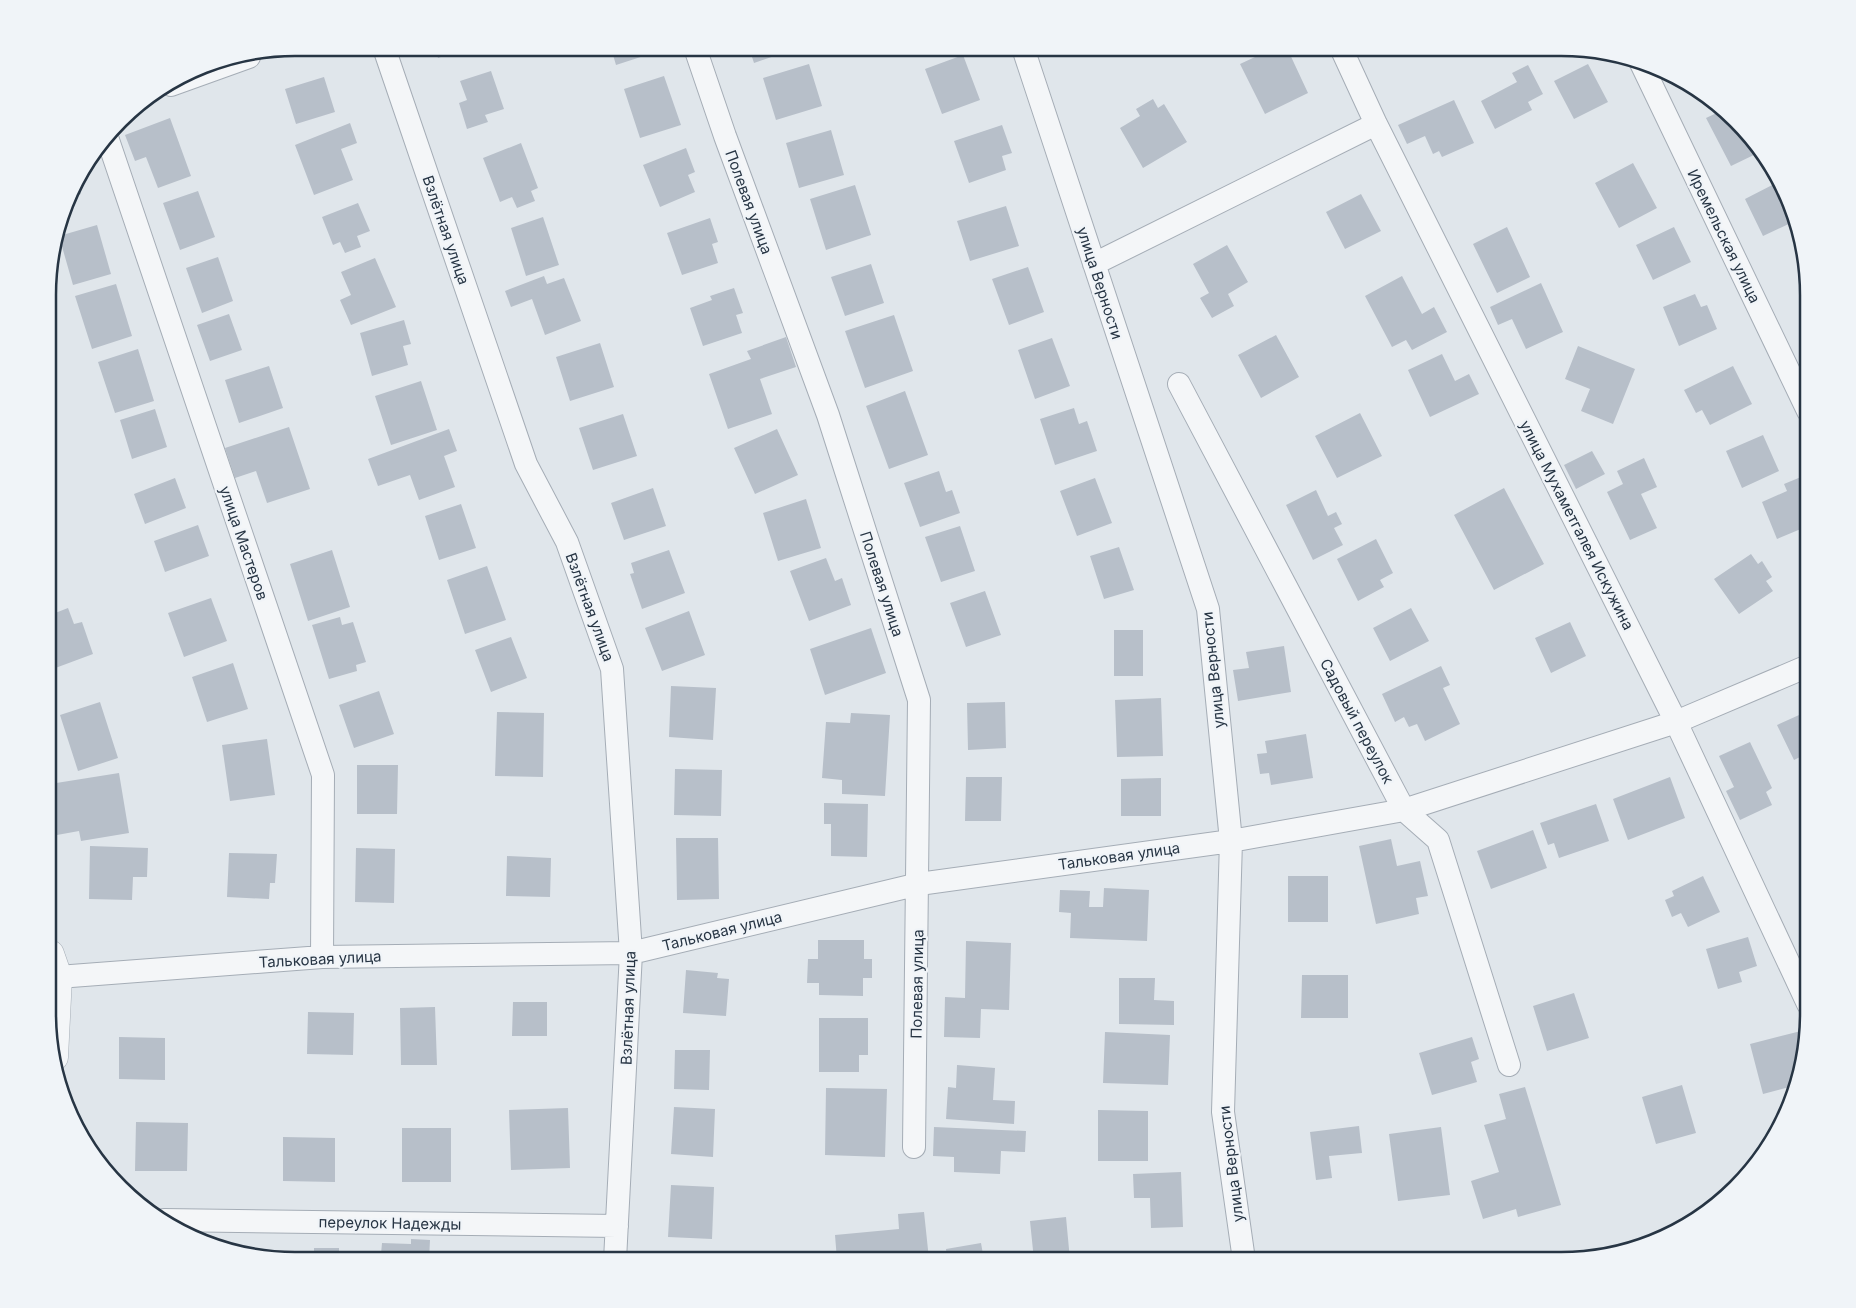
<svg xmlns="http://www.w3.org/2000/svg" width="1856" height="1308" viewBox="0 0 1856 1308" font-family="Inter,sans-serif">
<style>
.building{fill:#b7bfc9}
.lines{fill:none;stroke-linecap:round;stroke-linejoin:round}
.minor-casing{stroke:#a5adb6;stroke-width:24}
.tertiary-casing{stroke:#a5adb6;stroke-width:29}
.minor{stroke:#f4f6f8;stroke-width:22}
.tertiary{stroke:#f4f6f8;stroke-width:28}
.labels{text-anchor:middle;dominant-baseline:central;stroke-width:4.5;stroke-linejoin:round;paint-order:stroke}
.street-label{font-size:15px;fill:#273544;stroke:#f0f4f8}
.rim{fill:none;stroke:#273544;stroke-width:2.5}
</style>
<rect width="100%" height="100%" fill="#e0e6eb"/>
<path class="building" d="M435,48H467L438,58Z
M611,48H652L653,53L616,65Z
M749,48H798L754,63Z
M1251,48H1287L1308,93L1265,114L1240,64L1255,57Z
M963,55L980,100L942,114L925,69Z
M809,64L822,106L776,120L763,78Z
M1588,64L1608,102L1574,119L1554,81Z
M1528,65L1543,94L1528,102L1532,110L1495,129L1481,101L1517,82L1512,73Z
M491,71L504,109L485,115L488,122L467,129L459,103L467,100L460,81Z
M664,76L681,125L640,138L624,89Z
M324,77L335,112L296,124L285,89Z
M1153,99L1158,108L1164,104L1187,142L1143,168L1120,128L1140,116L1136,109Z
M1454,100L1474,143L1442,157L1439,151L1433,154L1425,136L1407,144L1398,125Z
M1723,110L1747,132L1760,152L1731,166L1706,118Z
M170,118L191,176L158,188L146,157L135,161L125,135Z
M350,123L357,143L341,149L353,180L314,195L295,145Z
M1002,125L1012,153L1002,156L1006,170L969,183L954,141Z
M831,130L844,175L799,188L786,143Z
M521,143L538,188L531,191L535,201L517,208L512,197L500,202L483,158Z
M686,148L695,172L688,175L695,192L660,207L643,165Z
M1633,163L1657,208L1619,228L1595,183Z
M77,180L81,194L69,198L73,185Z
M1780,181L1793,222L1763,236L1745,199Z
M855,185L871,235L826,250L810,199Z
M198,191L215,237L180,250L163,203Z
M1361,194L1381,231L1345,249L1326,212Z
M358,203L370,231L357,236L361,247L345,253L340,242L333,245L322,217Z
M1006,206L1019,246L970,261L957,221Z
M543,217L559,265L526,276L511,228Z
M710,218L718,242L712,244L718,263L682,275L667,233Z
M97,225L111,274L73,285L59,236Z
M1507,227L1530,277L1497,293L1473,244Z
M1674,227L1691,262L1653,280L1636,245Z
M1227,245L1248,282L1228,294L1234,306L1212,318L1200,298L1209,293L1193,264Z
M218,257L233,301L202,313L186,268Z
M375,258L396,307L351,325L340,300L351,295L341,272Z
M871,264L884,303L845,316L831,277Z
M1028,267L1044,312L1009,325L992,279Z
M544,276L547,284L564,278L581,321L545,335L532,299L511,307L505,291Z
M1402,276L1422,314L1434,307L1447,332L1412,350L1406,340L1392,347L1365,296Z
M1541,283L1563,332L1526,349L1512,319L1498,325L1490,307Z
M116,284L132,336L92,349L75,296Z
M734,288L743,313L736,315L742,333L703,346L690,308L712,300L710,296Z
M1695,294L1701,307L1707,305L1717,329L1679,346L1663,307Z
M229,314L242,350L210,361L197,325Z
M894,315L913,371L865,388L845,331Z
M404,320L411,344L403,346L408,365L372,376L360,333Z
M1276,335L1299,377L1261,398L1238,355Z
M786,337L796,367L760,379L772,414L728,429L709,374L751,359L747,351Z
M1052,338L1070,386L1035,399L1018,350Z
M600,343L614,387L570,401L556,357Z
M1578,346L1635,369L1613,424L1581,411L1590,389L1565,379Z
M138,349L154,401L115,413L98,362Z
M1442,354L1455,381L1469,374L1479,394L1430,417L1408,370Z
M269,366L283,408L239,423L225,380Z
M1733,366L1752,404L1710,425L1702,410L1696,413L1684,390Z
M421,381L437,430L391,445L375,396Z
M905,391L928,455L889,469L866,406Z
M1074,408L1079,424L1087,421L1097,451L1055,465L1040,419Z
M155,409L167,447L132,459L120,420Z
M1360,413L1382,456L1337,478L1315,436Z
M623,414L637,456L593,470L579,428Z
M289,427L310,489L267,503L256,471L235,478L225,448Z
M449,429L457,451L444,456L455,487L419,500L410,475L378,486L368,459Z
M777,429L798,475L755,494L734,448Z
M1763,435L1779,471L1742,488L1726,451Z
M1592,451L1605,474L1576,489L1564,465Z
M1644,458L1657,487L1641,494L1657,528L1630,540L1607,492L1623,484L1617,471Z
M939,471L946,492L952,490L960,513L920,527L904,483Z
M1801,477L1808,493V526L1777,539L1762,502L1787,491L1784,484Z
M175,478L186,508L145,524L134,494Z
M1095,478L1112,523L1077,536L1060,491Z
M653,488L666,526L624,540L611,503Z
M1504,488L1544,564L1494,590L1454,515Z
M1316,490L1328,516L1336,512L1342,524L1334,528L1343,545L1313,560L1286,505Z
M806,499L821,548L778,561L763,513Z
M461,504L476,548L439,560L425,516Z
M198,525L209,556L165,572L154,541Z
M960,526L975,571L941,582L925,537Z
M1376,539L1393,573L1380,580L1384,587L1358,601L1337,559Z
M1119,547L1134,590L1104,599L1090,556Z
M332,550L350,607L308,621L290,564Z
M669,550L685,593L642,609L630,574L634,573L631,563Z
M1751,554L1758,564L1762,561L1772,577L1766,581L1773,591L1739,614L1714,579Z
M50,558L54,573L50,574Z
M826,558L835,581L842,578L851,605L809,621L790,571Z
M1808,562V582L1800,566Z
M487,566L506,620L465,634L447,580Z
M985,591L1001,635L966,647L950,603Z
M211,598L227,641L184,657L168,613Z
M68,608L74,624L82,622L93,654L50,670V615Z
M1411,608L1429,641L1390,661L1373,628Z
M689,611L705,655L662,671L645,628Z
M340,617L342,625L353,622L366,662L356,665L357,671L329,679L312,625Z
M1570,622L1586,656L1551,673L1535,638Z
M871,628L886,673L825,695L810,649Z
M1114,630H1143V676H1114Z
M511,637L527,678L491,692L475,650Z
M1284,646L1291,692L1238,701L1233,670L1249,668L1246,652Z
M233,663L248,709L207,722L192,677Z
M1441,666L1450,685L1443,688L1460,724L1425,741L1417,724L1409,727L1404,717L1395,722L1382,694Z
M671,686L716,688L713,740L669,737Z
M379,691L394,734L354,748L339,705Z
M1161,698L1163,756L1117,757L1115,700Z
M100,702L118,758L78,771L60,715Z
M1005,702L1006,748L968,750L967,703Z
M1808,711V753L1794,760L1777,725Z
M497,712L544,713L543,777L495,776Z
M851,713L890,715L885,796L842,794V780L822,778L826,722L850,723Z
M1306,734L1313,778L1271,785L1269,773L1260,774L1257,754L1267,753L1265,741Z
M267,739L275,795L230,801L222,745Z
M1750,742L1772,788L1766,792L1772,805L1740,820L1726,791L1734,787L1719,756Z
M357,765H398L397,814H357Z
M675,769L722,770L721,816L674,815Z
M119,773L129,833L81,841L79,831L57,835L50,784Z
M966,777H1002L1001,821H965Z
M1670,777L1685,818L1628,840L1613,799Z
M1161,778V816H1121V779Z
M824,803L868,804L867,857L831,856V824H824Z
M1596,804L1609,841L1559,858L1554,843L1548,845L1540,823Z
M1533,830L1547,868L1491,889L1477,851Z
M676,838H718L719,899L677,900Z
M1391,839L1397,866L1420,861L1428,896L1416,898L1419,914L1376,924L1359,846Z
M90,846L148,848L147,877H133L132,900L89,899Z
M356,848L395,849L394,903L355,902Z
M229,853L277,854L275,883H270L269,899L227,897Z
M507,856L551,858L550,897L506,896Z
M1288,876H1328V922H1288Z
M1703,876L1720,912L1688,927L1681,913L1672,917L1665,900L1674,896L1672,891Z
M1104,888L1149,890L1147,941L1070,938L1071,913L1059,912L1060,890L1090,891L1089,907H1103Z
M1748,937L1757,966L1739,972L1742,982L1718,989L1706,949Z
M818,940H864V959H872V978H863V996L819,995V983H807L808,959H818Z
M966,941L1011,943L1009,1010L981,1009L980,1038L944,1037L945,997L965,998Z
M686,970L718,973L717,978L729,979L726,1016L683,1013Z
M1302,975H1348V1018H1301Z
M1119,978H1155L1154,1000L1174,1001V1025L1119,1024Z
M1574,993L1589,1038L1547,1051L1533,1006Z
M513,1002H547V1036H512Z
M435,1007L437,1065H401L400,1008Z
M308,1012L354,1013L353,1055L307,1054Z
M819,1018H868V1055H859V1072H819Z
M1801,1031L1805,1045L1797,1085L1763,1094L1750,1044Z
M1105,1032L1170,1035L1168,1085L1103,1083Z
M119,1037L165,1038V1080L119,1079Z
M1472,1037L1479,1059L1471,1062L1477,1082L1432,1095L1419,1053Z
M675,1050H710L709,1090L674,1089Z
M957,1065L995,1068L993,1100L1015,1101L1014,1124L946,1119L948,1087L956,1088Z
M1682,1085L1696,1133L1656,1144L1642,1097Z
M1525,1087L1561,1205L1518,1217L1516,1209L1483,1219L1471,1181L1499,1172L1484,1125L1506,1119L1499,1094Z
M826,1088L887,1089L885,1157L825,1155Z
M674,1107L715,1109L713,1157L671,1154Z
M568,1108L570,1168L511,1170L509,1110Z
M1098,1110L1148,1111V1161H1098Z
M136,1122L188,1123L187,1171H135Z
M1359,1126L1362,1153L1329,1156L1332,1178L1316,1180L1310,1132Z
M934,1127L1026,1131L1025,1152L1001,1151L1000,1174L954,1172V1157L933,1156Z
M1441,1127L1450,1195L1398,1201L1389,1134Z
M402,1128H451V1182H402Z
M283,1137L335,1138V1182L283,1181Z
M1181,1172L1183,1227L1151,1228L1150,1198H1134L1133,1174Z
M671,1185L714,1187L712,1239L668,1237Z
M924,1212L929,1259L837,1260L835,1235L899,1229L898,1214Z
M1066,1217L1070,1260H1034L1030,1221Z
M411,1239L430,1240L429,1260H369L370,1253L381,1254L382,1243L411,1244Z
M981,1243L984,1260H947L946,1249Z
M314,1248H339V1260H314Z
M440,1252L482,1253V1260H440Z
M518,1253L564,1254V1260H518Z"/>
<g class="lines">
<defs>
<path id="minor" d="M384,48L526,464L567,542L612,669L631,953L615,1260
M695,48L725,136L828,415L919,700L914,1147
M1023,48L1208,609L1231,841L1223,1112L1244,1260
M1341,48L1376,124L1676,722L1808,1004
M1640,61L1808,411
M171,85L249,57
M108,140L323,775L322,957
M1094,264L1376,124
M1179,384L1404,810L1438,840L1509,1065
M58,977L322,957L631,953L919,884L1231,841L1404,810L1676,722L1808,666
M164,1220L617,1226"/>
<path id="tertiary" d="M50,954L58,977L54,1057"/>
</defs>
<use href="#minor" class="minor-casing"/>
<use href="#tertiary" class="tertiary-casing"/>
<use href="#minor" class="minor"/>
<use href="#tertiary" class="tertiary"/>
</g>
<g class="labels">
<g class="street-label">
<text transform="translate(749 202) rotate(70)">Полевая улица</text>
<text transform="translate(446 230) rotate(71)">Взлётная улица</text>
<text transform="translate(1724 236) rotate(64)">Иремельская улица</text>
<text transform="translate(1100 283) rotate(72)">улица Верности</text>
<text transform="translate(1577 525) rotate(63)">улица Мухаметгалея Искужина</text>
<text transform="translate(244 543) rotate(71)">улица Мастеров</text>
<text transform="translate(882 584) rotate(72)">Полевая улица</text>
<text transform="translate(590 607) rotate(70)">Взлётная улица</text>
<text transform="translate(1213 670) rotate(-96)">улица Верности</text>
<text transform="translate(1357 721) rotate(62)">Садовый переулок</text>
<text transform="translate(1119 856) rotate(-8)">Тальковая улица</text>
<text transform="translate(722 931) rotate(-14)">Тальковая улица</text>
<text transform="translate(320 959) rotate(-3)">Тальковая улица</text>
<text transform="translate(917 984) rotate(-89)">Полевая улица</text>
<text transform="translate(628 1008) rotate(-88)">Взлётная улица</text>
<text transform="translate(1231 1164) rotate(-97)">улица Верности</text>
<text transform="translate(390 1223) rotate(1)">переулок Надежды</text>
</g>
</g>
<path d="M0 0H1856V1308H0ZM295 56H1561A239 239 0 0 1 1800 295V1013A239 239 0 0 1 1561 1252H295A239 239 0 0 1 56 1013V295A239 239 0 0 1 295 56Z" fill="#f0f4f8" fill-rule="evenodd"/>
<path class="rim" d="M295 56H1561A239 239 0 0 1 1800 295V1013A239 239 0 0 1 1561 1252H295A239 239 0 0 1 56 1013V295A239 239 0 0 1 295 56Z"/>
</svg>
